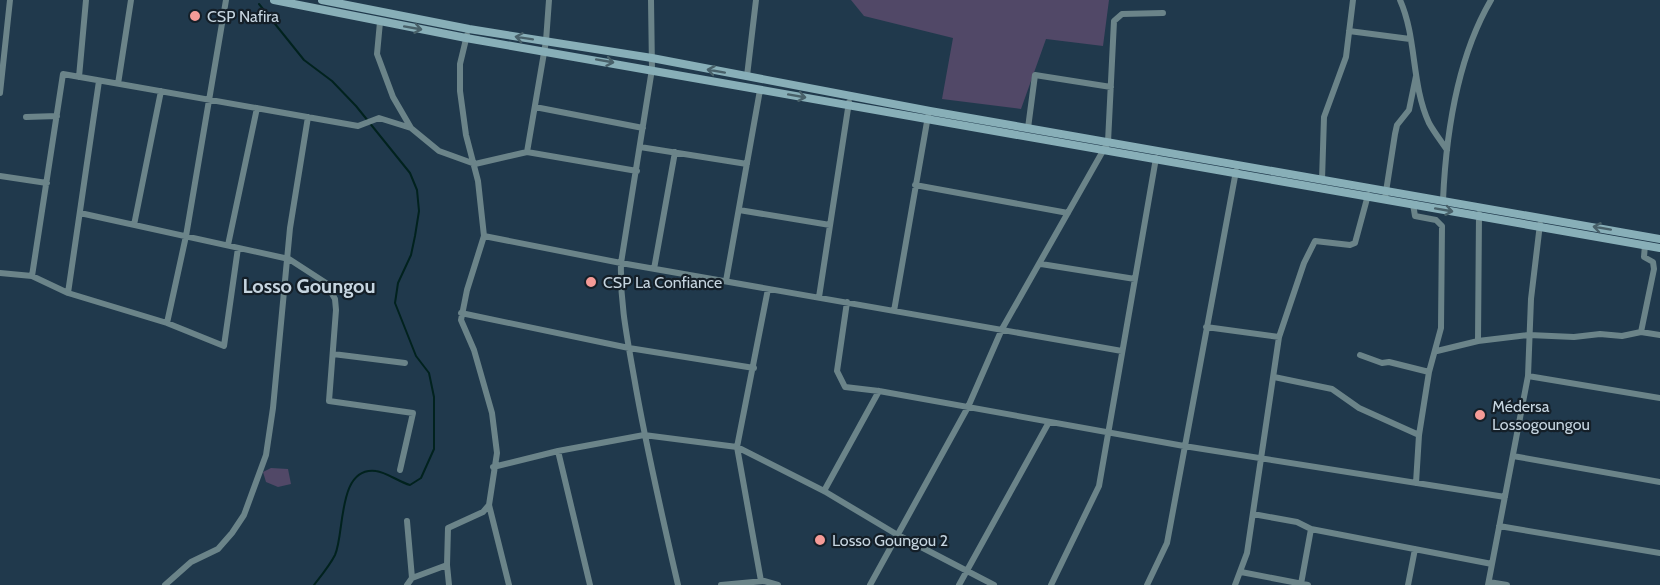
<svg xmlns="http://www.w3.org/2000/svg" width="1660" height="585" viewBox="0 0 1660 585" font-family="Cabin,sans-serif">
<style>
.green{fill:#514867}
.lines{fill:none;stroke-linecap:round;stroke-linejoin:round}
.stream{stroke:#01221e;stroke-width:2}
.street{stroke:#6b8489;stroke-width:6}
.secondary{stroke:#88afb8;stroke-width:8}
.oneway{stroke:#486069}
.poi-dot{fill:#f59b97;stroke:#141f28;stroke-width:2}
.labels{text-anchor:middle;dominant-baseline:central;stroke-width:4.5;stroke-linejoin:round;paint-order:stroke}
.poi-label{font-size:16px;fill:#c6d5e0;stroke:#141f28;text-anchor:start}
.quarter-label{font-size:20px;font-weight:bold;fill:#c6d5e0;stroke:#141f28}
</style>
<rect width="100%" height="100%" fill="#20394c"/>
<path class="green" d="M851,0H1109L1103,46L1046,39L1021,109L942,99L953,38L864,16Z
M271,468L288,469L291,484L278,487L266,482L263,472Z"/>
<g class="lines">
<path class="stream" d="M259,4L304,60L332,81L356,106L410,173L417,190L419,211L415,236L411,255L398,283L395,303L416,356L429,373L434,397V449L421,478L410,485C399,482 386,472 376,471C337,466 345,533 335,555C330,565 321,576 314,585"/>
<path class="street" d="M651,0L652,69L621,263C620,304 627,337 634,377C646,447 662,516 678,585
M1400,0C1417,38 1411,84 1429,123C1434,132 1441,141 1447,150
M380,22L377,54L393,97L411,128L439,151L475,164L527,152L637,171
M1349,31L1410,39
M467,35L460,64V91L466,135L478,181L484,236L621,263L1122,351
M747,76L756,0
M79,77L86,0
M118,84L131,0
M0,93L10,0
M535,107L643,128
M26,117L57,116
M1028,128L1035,75L1111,87
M640,147L747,164
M527,152L546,41L549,0
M0,176L47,183
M1322,180L1324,117L1346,57L1353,0
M915,185L1068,213
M1385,198L1395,134L1397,125L1409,110L1416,76
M1443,200C1446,134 1457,58 1491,0
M1413,204L1415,216L1436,220L1442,226L1441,328L1429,372L1419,435L1416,483
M739,210L830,225
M80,213L289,259L326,283L335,299L336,310L329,401L413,413L400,470
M134,225L161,91
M484,236L467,290L461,320L474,350L492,413L497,453L489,505L509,585
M228,245L257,108
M1645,245L1644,257L1653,262L1654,269L1641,332L1660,335
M1041,264L1135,279
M654,269L675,152
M0,273L32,276L68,293L167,323L224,346L238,248
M32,276L63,74L358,126L379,118L411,128
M726,281L760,90
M68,293L99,81
M819,297L849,102
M847,302L837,371L845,387L879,391L1184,446L1505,497
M894,311L928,116
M461,313L629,348L754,368
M167,323L186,236L226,0
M1206,327L1279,337
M1478,341L1479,214
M1437,351L1478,341L1529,335L1574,337L1600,334L1622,336L1641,332
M333,354L405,363
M1360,355L1382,363L1389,362L1429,372
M1528,376L1660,398
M1274,377L1332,389L1359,408L1419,435
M558,451L590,585
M1513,456L1660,482
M493,467L558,451L644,435L737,447L824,491L896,534L994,585
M824,491L879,391
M1253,514L1297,522L1311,529L1492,564
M407,521L412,578
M1499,526L1660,553
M1241,572L1308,585
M761,581L737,447L768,289
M1489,582L1507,585
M1301,584L1311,529
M165,585L191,562L218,549L232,533L244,515L266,455L273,408L290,228L308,117
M407,585L412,578L447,565
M449,585L447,565L448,528L483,512L489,505
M721,585L764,581L778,585
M870,585L968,407L1002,329L1108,142L1114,21L1122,14L1163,13
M959,585L1049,422
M1051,585L1099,486L1156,158
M1147,585L1167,543L1236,171
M1235,585L1247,553L1279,337L1304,263L1315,241L1350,245L1355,243L1368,195
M1408,585L1415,549
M1488,585L1528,376L1531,299L1540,224"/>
<path class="secondary" d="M274,0L466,38L1660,248
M322,0L469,29L652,58L930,111L1660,239"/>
</g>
<defs><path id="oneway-shaft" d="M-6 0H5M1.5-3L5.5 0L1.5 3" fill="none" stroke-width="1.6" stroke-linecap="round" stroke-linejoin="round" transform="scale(1.5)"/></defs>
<g class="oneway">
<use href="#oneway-shaft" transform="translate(413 28) rotate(10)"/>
<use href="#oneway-shaft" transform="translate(524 38) rotate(-171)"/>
<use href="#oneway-shaft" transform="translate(605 61) rotate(10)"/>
<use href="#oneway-shaft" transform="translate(716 71) rotate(-170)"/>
<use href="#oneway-shaft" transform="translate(797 96) rotate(10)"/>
<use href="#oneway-shaft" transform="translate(1444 210) rotate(10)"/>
<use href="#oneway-shaft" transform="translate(1602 228) rotate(-170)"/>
</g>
<g class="poi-dot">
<circle cx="195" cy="16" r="6"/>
<circle cx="591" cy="282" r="6"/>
<circle cx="1480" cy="415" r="6"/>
<circle cx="820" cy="540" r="6"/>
</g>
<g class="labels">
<g class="poi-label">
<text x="207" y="16">CSP Nafira</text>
<text x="603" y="282">CSP La Confiance</text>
<text x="1492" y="406">Médersa<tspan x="1492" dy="18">Lossogoungou</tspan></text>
<text x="832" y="540">Losso Goungou 2</text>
</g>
<g class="quarter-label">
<text x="309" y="286">Losso Goungou</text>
</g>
</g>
</svg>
